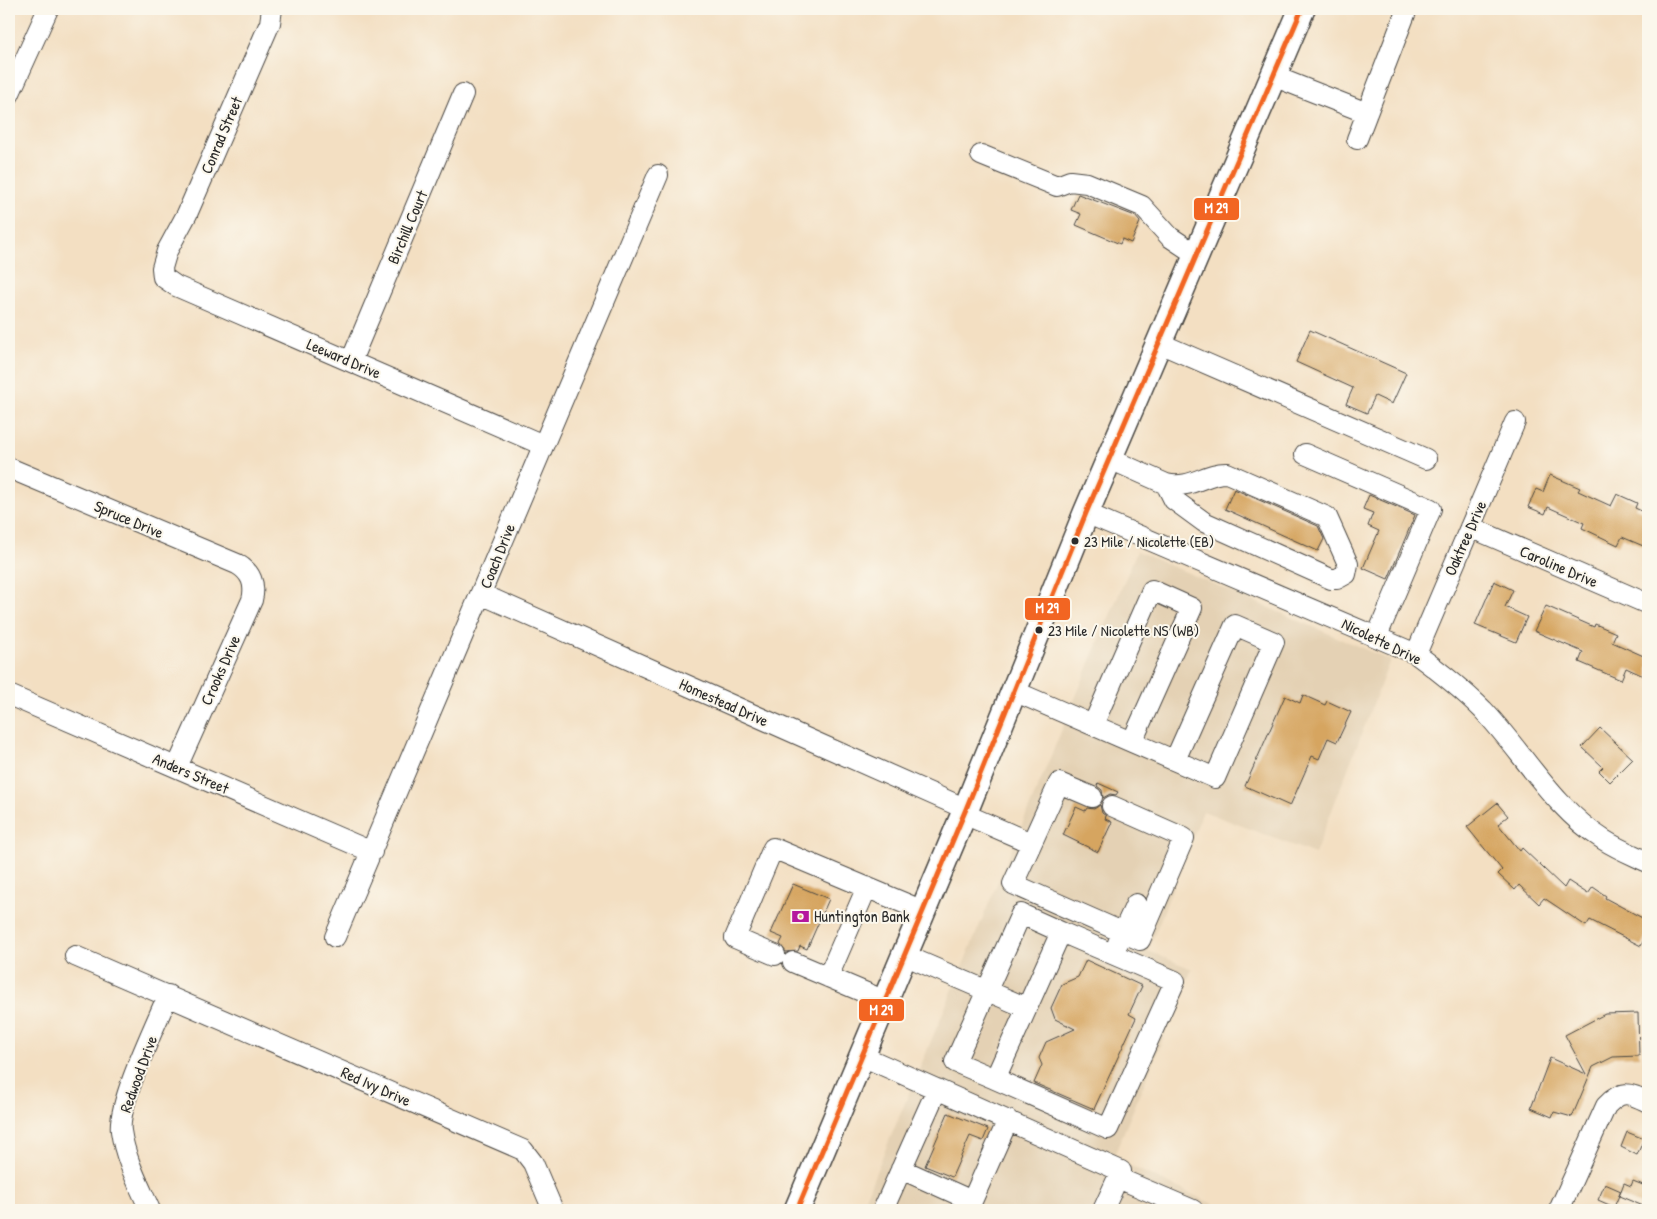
<svg xmlns="http://www.w3.org/2000/svg" width="1657" height="1219" viewBox="0 0 1657 1219" font-family="'Patrick Hand',sans-serif">
<style>
.built{fill:#e4d1b4}
.building{fill:#d6a561}
.lines{fill:none;stroke-linecap:round;stroke-linejoin:round}
.minor-casing{stroke:#494642;stroke-width:22}
.major-casing{stroke:#494642;stroke-width:28}
.minor{stroke:#fff;stroke-width:20}
.major{stroke:#fff;stroke-width:25}
.bus-1-casing{stroke:#fbf7ec;stroke-width:9}
.bus-1{stroke:#f26522;stroke-width:5}
.bus-dot{fill:#2b2b2b;stroke:#fbf7ec;stroke-width:2}
.labels{text-anchor:middle;dominant-baseline:central;stroke-width:4;stroke-linejoin:round;paint-order:stroke}
.bus-label{font-size:15px;fill:#2b2b2b;stroke:#fbf7ec;text-anchor:start}
.street-label{font-size:16px;fill:#2b2b2b;stroke:#fbf7ec}
.poi-label{font-size:16px;fill:#2b2b2b;stroke:#fbf7ec;text-anchor:start}
.line-badge{stroke:#fbf7ec;stroke-width:2}
.badge-label{font-size:14px;text-anchor:middle;font-weight:bold;fill:#fff}
</style>
<rect width="100%" height="100%" fill="#fbf7ec"/>
<filter id="ink" filterUnits="userSpaceOnUse"><feTurbulence type="fractalNoise" baseFrequency=".02" numOctaves="2"/><feDisplacementMap in="SourceGraphic" scale="10" xChannelSelector="R" yChannelSelector="G"/><feConvolveMatrix kernelMatrix="1 2 1 2 8 2 1 2 1" color-interpolation-filters="sRGB"/></filter>
<filter id="wash" filterUnits="userSpaceOnUse"><feTurbulence type="fractalNoise" baseFrequency=".0096" numOctaves="4" result="noise"/><feDisplacementMap in="SourceGraphic" scale="20" xChannelSelector="R" yChannelSelector="G"/><feGaussianBlur stdDeviation="1.12" result="paint"/><feColorMatrix in="noise" values="0 0 0 0 0 0 0 0 0 0 0 0 0 0 0 0 0 1.4 0 .05"/><feComposite in="paint" operator="in"/></filter>
<g filter="url(#wash)">
<rect width="100%" height="100%" fill="#f3dfc2"/>
<path class="built" d="M1137,551L1390,660L1315,854L1203,811L1148,951L1192,969L1113,1158L1226,1210H860Z"/>
<g id="blocks">
<path class="building" d="M1078,194L1135,216L1140,222L1131,243L1122,239L1120,244L1076,225L1081,214L1071,210Z
M1310,330L1406,373L1392,404L1375,396L1367,413L1346,404L1353,388L1296,362Z
M1550,475L1580,488L1578,491L1611,506L1617,494L1637,503L1635,508L1648,514V548L1622,537L1618,545L1582,528L1584,523L1548,507L1545,514L1528,507L1536,489L1543,492Z
M1234,489L1318,526L1324,539L1318,551L1225,509Z
M1369,495L1415,515L1388,579L1363,568L1379,531L1368,526L1373,513L1363,509Z
M1494,581L1513,590L1505,607L1527,617L1516,642L1475,625Z
M1546,606L1594,627L1595,624L1616,633L1612,642L1648,658V678L1626,668L1621,680L1579,662L1583,652L1534,631Z
M1303,695L1325,705L1327,701L1351,712L1337,742L1328,738L1319,759L1312,756L1290,806L1245,786L1285,696L1300,703Z
M1600,728L1633,759L1610,782L1599,771L1603,767L1582,747Z
M1098,783L1118,792L1116,795L1110,794L1103,798L1102,790L1097,786Z
M1497,803L1508,816L1498,824L1520,851L1522,848L1564,888L1568,881L1588,894L1593,887L1606,896L1605,898L1648,921V932L1641,946L1590,920L1586,926L1544,898L1539,904L1519,885L1515,890L1498,874L1502,870L1467,827Z
M1100,805L1102,813L1106,816L1105,819L1112,822L1098,852L1063,835L1076,807L1085,811L1087,808L1094,809Z
M793,884L829,899L807,949L800,946L798,951L786,952L780,944L783,938L771,933Z
M1086,960L1142,986L1129,1014L1136,1018L1094,1109L1034,1083L1042,1065L1039,1058L1046,1042L1075,1029L1055,1019L1051,1008L1062,984L1078,977Z
M1638,1013L1639,1056L1613,1057L1593,1067L1572,1117L1554,1112L1552,1117L1531,1108L1550,1058L1586,1074L1565,1035L1605,1014Z
M948,1113L988,1129L983,1141L970,1136L952,1177L925,1166Z
M1627,1132L1644,1139L1637,1155L1621,1147Z
M1633,1181L1648,1187V1208L1619,1196L1624,1183L1631,1186Z
M1605,1184L1621,1191L1614,1207L1598,1200Z"/>
</g>
</g>
<g filter="url(#ink)">
<use href="#blocks" fill-opacity="0" stroke="#494642" stroke-width="1"/>
<g class="lines">
<defs>
<path id="minor" d="M272,9L270,23L187,214L167,251L162,268L163,277L176,286L543,445
M1273,76L1367,113
M9,95L48,9
M1357,139L1407,9
M981,155L1057,186L1070,181L1087,183L1142,206L1170,237L1197,255
M1159,343L1426,459
M351,361L463,94
M1305,454L1431,509L1377,636
M1110,459L1166,484L1174,500L1204,522L1331,579H1337L1346,574L1348,564L1327,517L1227,473C1206,472 1191,490 1166,484
M9,468L237,564C251,572 256,584 252,600L177,767
M1086,513L1416,654C1439,671 1462,689 1483,710C1523,752 1553,808 1604,840C1618,849 1633,855 1648,862
M1470,527L1648,604
M481,594L966,809
M1416,654L1515,422
M1014,691C1081,720 1148,749 1215,778L1274,642L1235,625L1175,760
M9,695L372,852
M1093,725L1152,590L1192,608L1132,742
M1092,797L1059,783L1013,884L1140,940L1184,838L1112,806
M964,814L1031,843
M1061,932L1175,981L1108,1129L995,1079Z
M335,937L658,175
M1118,943L1136,904
M775,955L735,938L773,848L923,911
M904,955L1027,1008
M75,956L523,1150L533,1163L553,1210
M793,962L885,1001
M828,977L867,887
M862,1056L1121,1171L1103,1210
M995,1079L955,1062L1021,914L1061,932
M901,1169L972,1201L1008,1120
M1118,1178L1193,1210
M150,1210C139,1185 125,1159 121,1131C117,1104 156,1024 168,995
M883,1210L937,1089
M1559,1210L1606,1106C1622,1089 1629,1093 1648,1102"/>
<path id="major" d="M797,1210L966,809L1086,513L1302,9"/>
</defs>
<use href="#minor" class="minor-casing"/>
<use href="#major" class="major-casing"/>
<use href="#minor" class="minor"/>
<use href="#major" class="major"/>
<defs>
<path id="bus-1" d="M797,1210L966,809L1086,513L1302,9"/>
</defs>
<use href="#bus-1" class="bus-1-casing"/>
<use href="#bus-1" class="bus-1"/>
</g>
</g>
<defs>
<symbol id="bank-bare" viewBox="-9 -9 18 18"><path d="M-6-4H6V4H-6ZM0-2.3a2.3 2.3 0 1 0 0 4.6a2.3 2.3 0 1 0 0-4.6Z" fill="#b5179e" stroke="#fbf7ec" stroke-width="2.5" paint-order="stroke"/></symbol>
</defs>
<g fill-rule="evenodd">
<use href="#bank-bare" x="788" y="904" width="25" height="25"/>
</g>
<g class="bus-dot">
<circle cx="1075" cy="541" r="4.5"/>
<circle cx="1039" cy="630" r="4.5"/>
</g>
<g class="labels">
<g class="bus-label">
<text x="1084" y="541">23 Mile / Nicolette (EB)</text>
<text x="1048" y="630">23 Mile / Nicolette NS (WB)</text>
</g>
<g class="street-label">
<text transform="translate(221 135) rotate(-67)">Conrad Street</text>
<text transform="translate(407 227) rotate(-67)">Birchill Court</text>
<text transform="translate(344 358) rotate(23)">Leeward Drive</text>
<text transform="translate(129 519) rotate(23)">Spruce Drive</text>
<text transform="translate(1465 538) rotate(-66)">Oaktree Drive</text>
<text transform="translate(497 556) rotate(-68)">Coach Drive</text>
<text transform="translate(1559 566) rotate(23)">Caroline Drive</text>
<text transform="translate(1382 641) rotate(26)">Nicolette Drive</text>
<text transform="translate(220 670) rotate(-66)">Crooks Drive</text>
<text transform="translate(724 702) rotate(24)">Homestead Drive</text>
<text transform="translate(191 773) rotate(23)">Anders Street</text>
<text transform="translate(138 1074) rotate(-70)">Redwood Drive</text>
<text transform="translate(376 1086) rotate(24)">Red Ivy Drive</text>
</g>
<g class="poi-label">
<text x="814" y="916">Huntington Bank</text>
</g>
</g>
<g class="line-badge">
<rect x="1193" y="197" width="47" height="24" rx="5" fill="#f26522"/>
<rect x="1024" y="597" width="47" height="24" rx="5" fill="#f26522"/>
<rect x="858" y="998" width="47" height="24" rx="5" fill="#f26522"/>
</g>
<g class="badge-label">
<text x="1216" y="213">M 29</text>
<text x="1047" y="613">M 29</text>
<text x="881" y="1015">M 29</text>
</g>
<rect width="1657" height="1219" fill="none" stroke="#fbf7ec" stroke-width="30"/>
</svg>
